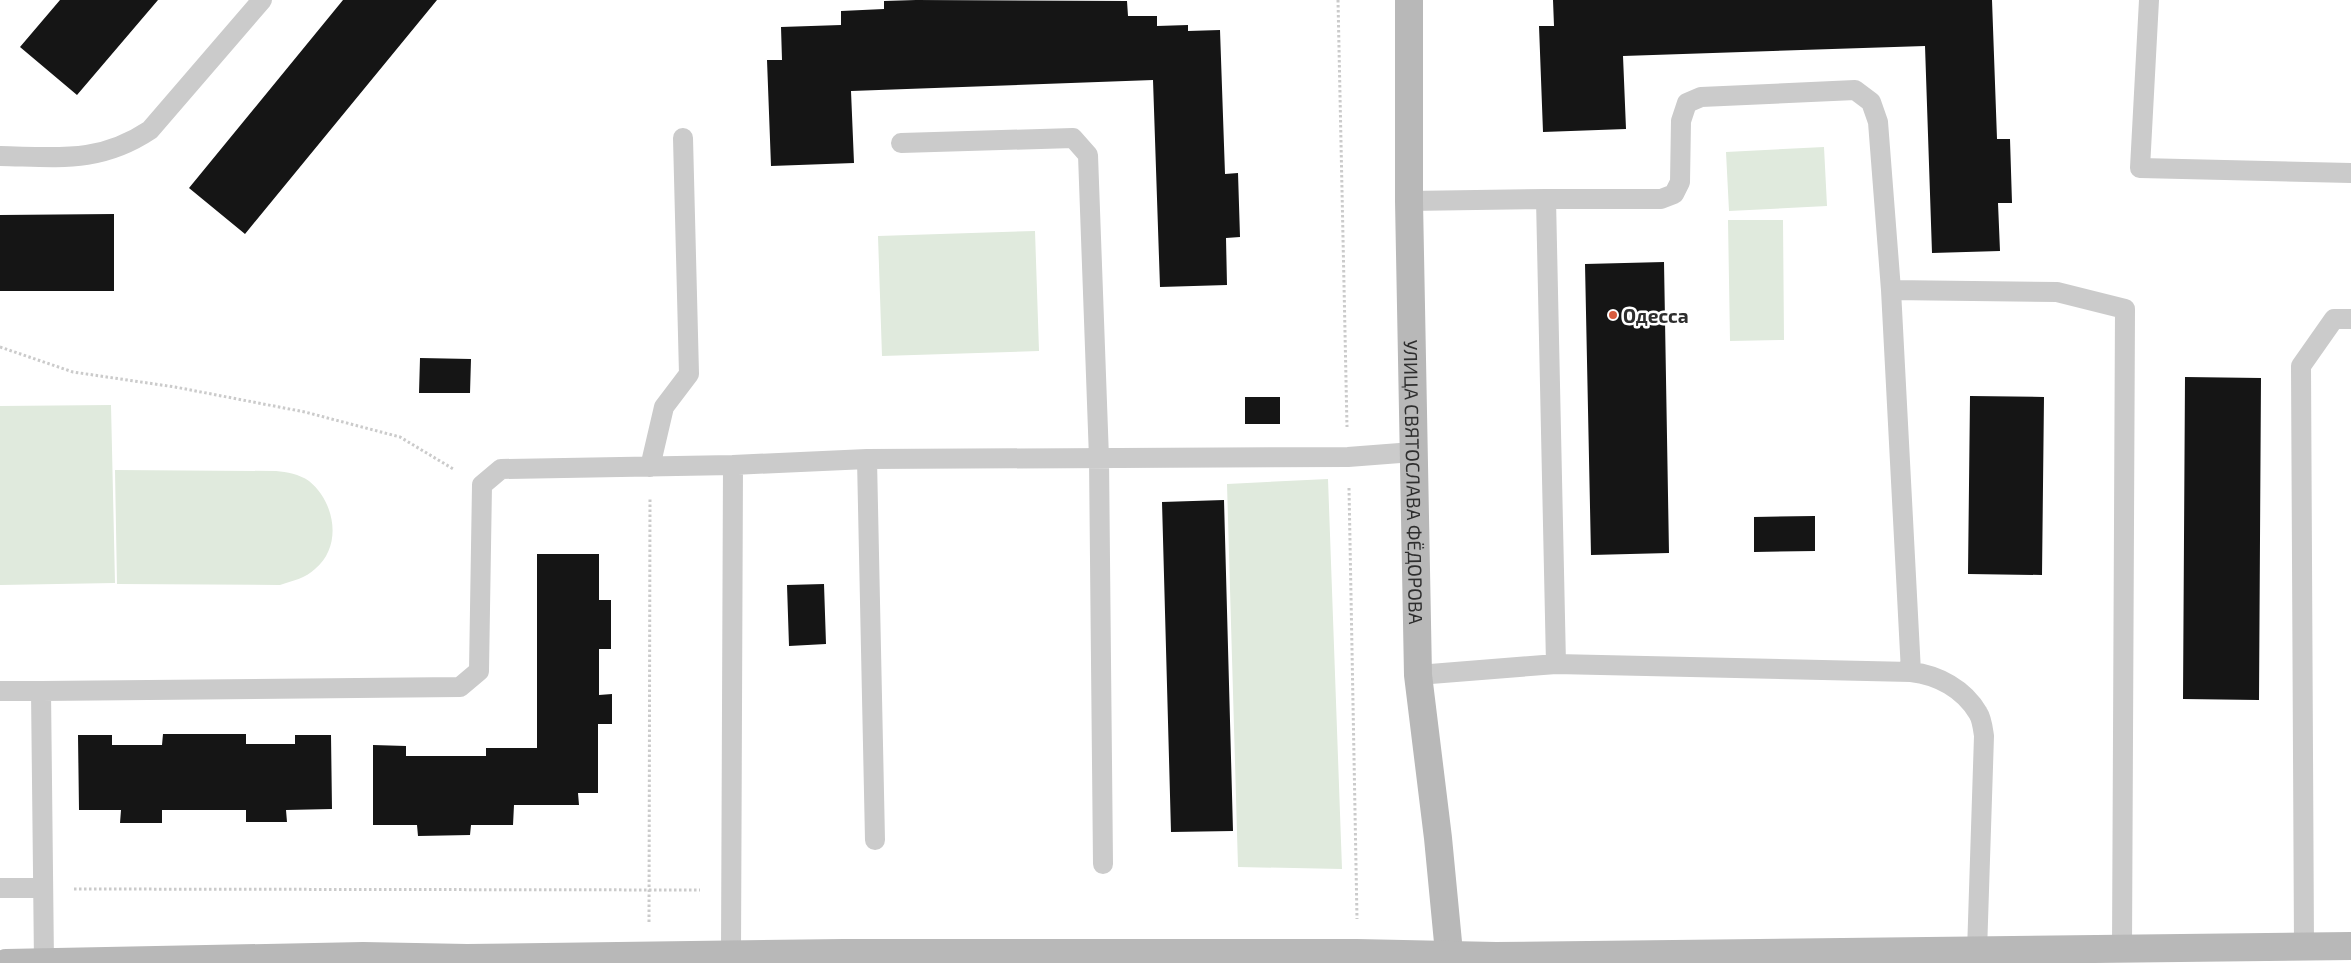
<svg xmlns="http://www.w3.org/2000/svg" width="2351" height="963" viewBox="0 0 2351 963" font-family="'Exo 2',sans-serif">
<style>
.green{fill:#e0eadd}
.building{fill:#151515}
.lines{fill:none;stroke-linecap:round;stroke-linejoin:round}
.path{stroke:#cbcbcb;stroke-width:3;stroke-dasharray:2.5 2.5;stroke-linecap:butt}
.lane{stroke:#cbcbcb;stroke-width:20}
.secondary{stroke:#b8b8b8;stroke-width:28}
.poi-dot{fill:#d85b3d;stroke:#fff;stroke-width:2}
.labels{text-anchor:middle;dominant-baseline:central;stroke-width:5;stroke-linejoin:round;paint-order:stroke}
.poi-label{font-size:19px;font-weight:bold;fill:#2e2e2e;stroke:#fff;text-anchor:start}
.street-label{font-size:19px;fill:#2e2e2e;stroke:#fff}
</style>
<rect width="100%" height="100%" fill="#fff"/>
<path class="green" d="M1824,147L1827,206L1729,211L1726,152Z
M1728,220H1783L1784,340L1730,341Z
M1035,231L1039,351L882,356L878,236Z
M111,405L115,583L0,585V406Z
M115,470L276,471C287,472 299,474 309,481C335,502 343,546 315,569C306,578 292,581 280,585L117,584Z
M1328,479L1342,869L1238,867L1227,484Z"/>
<path class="building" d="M60,0H158L77,95L20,47Z
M343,0H437L245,234L189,188Z
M916,0L1127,1L1128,16H1157V26L1188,25V31L1220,30L1225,174L1238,173L1240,237L1226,238L1227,285L1160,287L1153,80L851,91L854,163L771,166L767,60H782L781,27L841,25V11L884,9V1Z
M1553,0H1992L1997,139H2010L2012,203H1998L2000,251L1932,253L1925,46L1623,56L1626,129L1543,132L1539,26H1554Z
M114,214V291H0V215Z
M1664,262L1669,553L1591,555L1585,264Z
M420,358L471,359L470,393H419Z
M2185,377L2261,378L2259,700L2183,699Z
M1970,396L2044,397L2042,575L1968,574Z
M1245,397H1280V424H1245Z
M1224,500L1233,831L1171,832L1162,502Z
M1815,516V551L1754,552V517Z
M537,554H599V600H611V649H599V695L612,694V724H598V793H578L579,805H514L513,825H471L470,835L418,836L417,825H373V745L406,746V756H486V748H537Z
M824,584L826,644L789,646L787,585Z
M163,734H246V744H295V735H331L332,809L286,810L287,822H246V810H162V823H120L121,810H79L78,735H112V745H162Z"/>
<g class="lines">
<path class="path" d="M1338,0L1347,427
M0,347L73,372L175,387L305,412L400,437L455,470
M1349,488L1357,919
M74,889L700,890
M649,922L650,498"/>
<path class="lane" d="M2149,0L2140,168L2351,173
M901,143L1073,138L1088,155L1099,458L1103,864
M0,156C57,157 99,164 150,130L262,0
M1546,199H1661L1674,194L1680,182L1681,121L1687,103L1701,97L1855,90L1871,102L1878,122L1891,290L2057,292L2125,309L2122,950
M1409,201L1546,199L1556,664L1418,675
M1891,290L1911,672
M867,459L875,840
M733,465L867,459L1348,457L1413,452
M650,467L664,407L689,374L683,138
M1556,664L1911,672C1938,675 1964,689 1978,713C1982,719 1983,729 1984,736L1977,952
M0,691H41
M0,888H43
M2304,947L2301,366L2334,319H2351
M44,962L41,691L460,687L479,671L482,485L501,469L733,465L731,954"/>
<g class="secondary">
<path id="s1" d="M1409,0V201L1418,675L1438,838L1450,963"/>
<path d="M6,963L363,956L467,958L844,953H1357L1496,956L2351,946"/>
</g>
</g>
<circle class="poi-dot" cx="1613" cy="315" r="5"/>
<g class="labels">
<g class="poi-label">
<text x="1623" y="315">Одесса</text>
</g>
<g class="street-label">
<text stroke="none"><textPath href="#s1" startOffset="482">УЛИЦА СВЯТОСЛАВА ФЁДОРОВА</textPath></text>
</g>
</g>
</svg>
